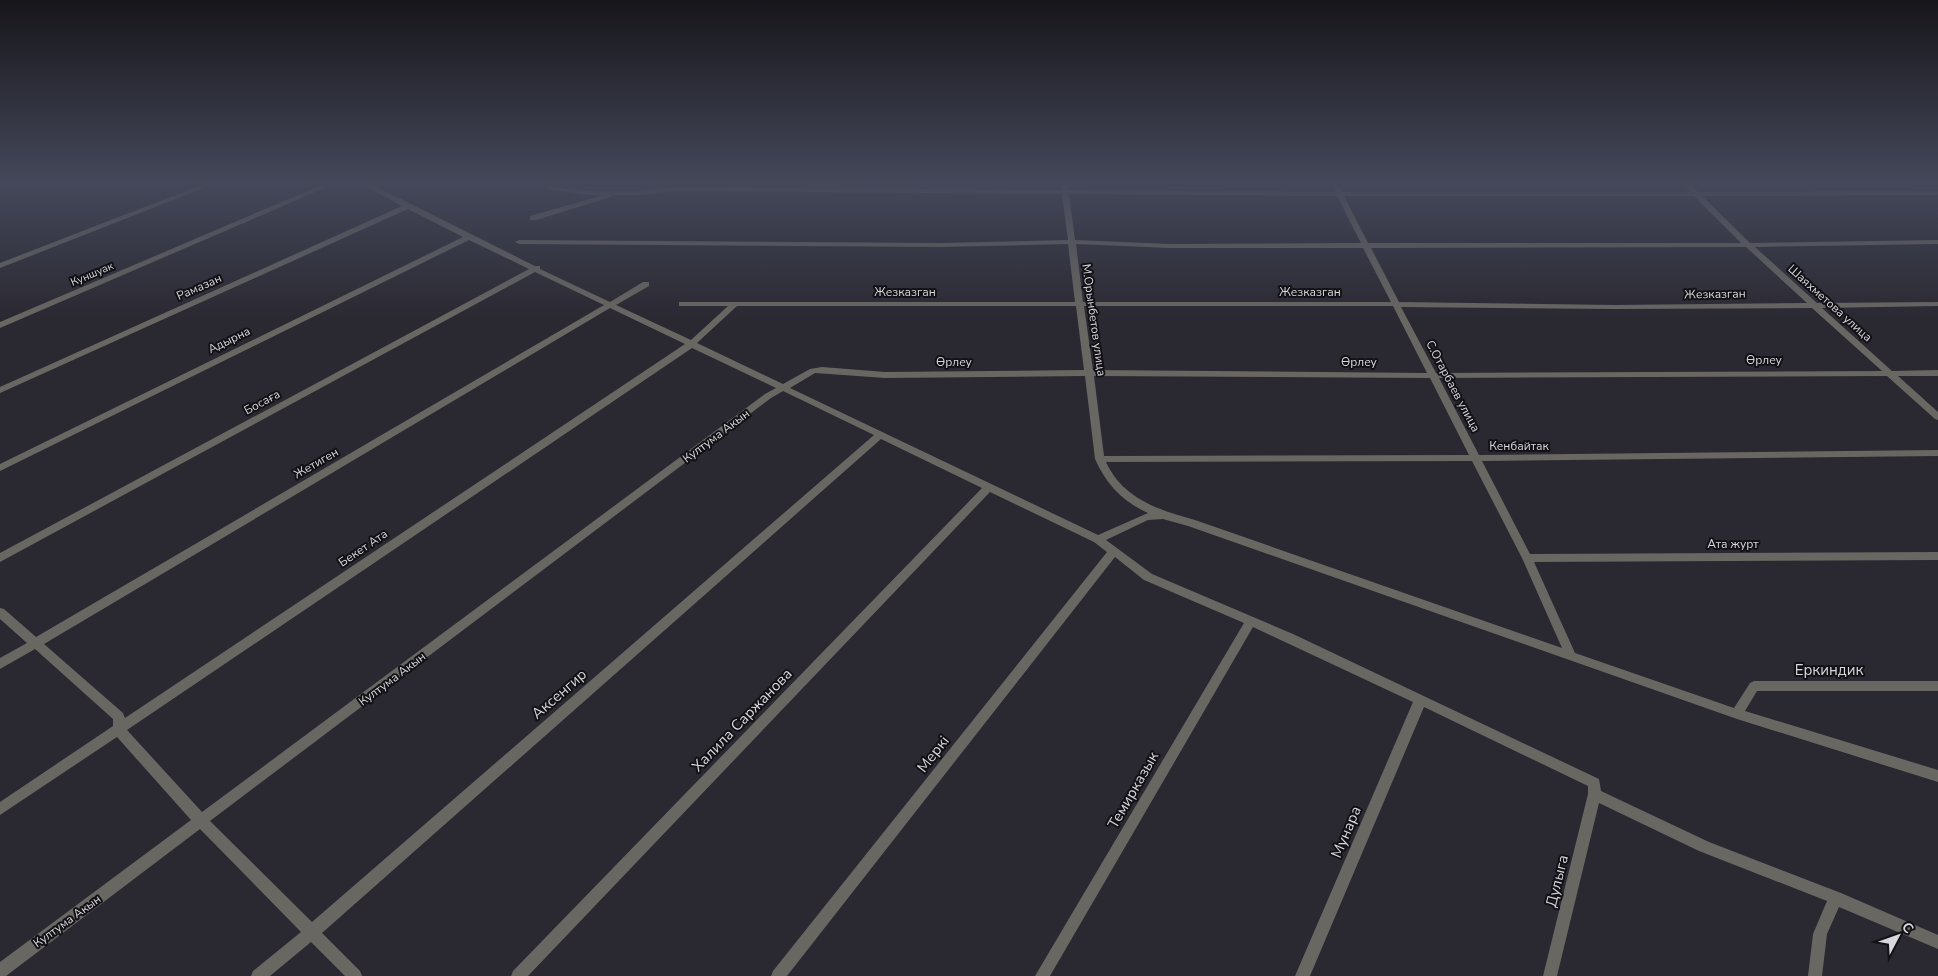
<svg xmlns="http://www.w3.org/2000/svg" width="1938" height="976" viewBox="0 0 1938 976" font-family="'Nunito Sans',sans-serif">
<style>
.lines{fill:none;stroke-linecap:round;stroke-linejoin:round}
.minor{fill:#696762;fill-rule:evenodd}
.labels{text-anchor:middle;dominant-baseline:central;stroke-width:4;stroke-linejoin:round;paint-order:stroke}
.far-street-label{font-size:11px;fill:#d8d7dd;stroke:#121115}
.street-label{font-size:12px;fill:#d8d7dd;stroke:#121115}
.near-street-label{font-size:15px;fill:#d8d7dd;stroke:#121115}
</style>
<rect width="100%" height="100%" fill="#2a2831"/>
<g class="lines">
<path class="minor" d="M204,184H214L0,268V263Z
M324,184H334L0,328V322Z
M362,184H371L535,266H540V269L610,302L643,282H649V286L616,305L691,340L728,306H679V302H1075L1068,244L940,247L519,244L515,242L519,240L940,243L1068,240L1062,194L677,191L639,195H612L611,197L536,220H530V216L604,195H589L551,190L548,188L549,187L589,191H639L677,187L1061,190V184H1068V190L1335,192L1331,184H1338L1342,192H1690L1683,184H1690L1698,192L1938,191V195L1702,196L1750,243L1938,240V244L1755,247L1817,303L1938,302V306L1822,308L1892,371L1938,370V376H1898L1938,412V420L1935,419L1887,376L1439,378L1479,455L1938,450V456L1482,461L1530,554L1938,552V560L1534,562L1575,653L1734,708L1750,683L1754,681H1938V691H1757L1745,711L1938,770V782L1737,719L1188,526L1163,519L1148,520L1106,540L1152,574L1293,634L1599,779L1601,791L1709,842L1841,893L1938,935V949L1839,907L1827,934L1822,976H1808L1813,934L1827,901L1699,851L1599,803L1557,976H1543L1588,794V786L1424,707L1310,976H1295L1413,702L1253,627L1050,976H1035L1244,623L1144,580L1115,557L787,976H771L773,971L1107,552L1094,542L990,492L528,976H511L513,971L982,488L881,439L322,933L360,971L362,976H345L311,942L270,976H251L253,971L301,932L200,829L6,976H0V962L191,820L117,737L0,815V802L113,726V719L35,649L0,669V658L27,643L0,619V608L4,609L36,637L604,305L535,272L0,562V553L529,269L469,240L0,471V464L463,237L408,209L0,393V387L402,206ZM1069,194L1337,196L1361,243L1170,244L1075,240ZM1344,196H1694L1741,243H1368ZM1076,244L1170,248H1363L1391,302H1083ZM1746,247L1807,303L1615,305L1399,302L1371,248ZM737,306H1076L1084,370L885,372L822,367L810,369L783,384L697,343ZM1084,306H1393L1427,373L1093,370ZM1401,307L1615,309L1812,308L1882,371L1436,373ZM610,308L685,344L125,718L123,713L44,644ZM692,348L776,388L765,394L202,812L127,730ZM815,373L885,378L1085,376L1095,459C1106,484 1123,502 1148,513L1098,535L790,388ZM1094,376L1430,378L1469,455L1104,456ZM783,391L874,435L312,922L210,821L771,398ZM1472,461L1522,558L1562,648L1195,520C1159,510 1123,499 1106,462Z"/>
</g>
<linearGradient id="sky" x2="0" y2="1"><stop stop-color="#17161b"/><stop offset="0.57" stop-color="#44485a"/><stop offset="1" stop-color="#44485a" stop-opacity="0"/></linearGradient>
<rect width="1938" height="321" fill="url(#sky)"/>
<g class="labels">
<g class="far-street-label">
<text transform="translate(92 274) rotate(-23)">Куншуак</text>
</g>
<g class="street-label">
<text transform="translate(199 287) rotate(-24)">Рамазан</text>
<text x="905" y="292">Жезказган</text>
<text x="1310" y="292">Жезказган</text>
<text transform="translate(1715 294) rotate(-1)">Жезказган</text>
<text transform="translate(1830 303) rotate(42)">Шаяхметова улица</text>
<text transform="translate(1094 320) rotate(82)">М.Орынбетов улица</text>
<text transform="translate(229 340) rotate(-26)">Адырна</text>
<text x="1764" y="360">Өрлеу</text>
<text x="954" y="362">Өрлеу</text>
<text x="1359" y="362">Өрлеу</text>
<text transform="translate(1453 386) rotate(62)">С.Отарбаев улица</text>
<text transform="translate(262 402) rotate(-28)">Босаға</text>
<text transform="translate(716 436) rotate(-37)">Култума Акын</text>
<text x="1519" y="446">Кенбайтак</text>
<text transform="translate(316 463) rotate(-30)">Жетиген</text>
<text x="1733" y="544">Ата журт</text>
<text transform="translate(363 548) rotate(-34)">Бекет Ата</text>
<text transform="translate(392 679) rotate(-37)">Култума Акын</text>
<text transform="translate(67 921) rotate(-36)">Култума Акын</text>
</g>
<g class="near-street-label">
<text x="1829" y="670">Еркиндик</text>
<text transform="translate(559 694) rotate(-41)">Аксенгир</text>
<text transform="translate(742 720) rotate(-46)">Халила Саржанова</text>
<text transform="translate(933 754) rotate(-52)">Меркі</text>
<text transform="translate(1133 790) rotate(-60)">Темирказык</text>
<text transform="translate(1346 832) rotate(-67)">Мунара</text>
<text transform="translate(1557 881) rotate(-76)">Дулыга</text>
</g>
</g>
<g transform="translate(1898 936) rotate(49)" stroke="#121115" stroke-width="4" paint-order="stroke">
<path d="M0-4L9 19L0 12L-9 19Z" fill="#d8d7dd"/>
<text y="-8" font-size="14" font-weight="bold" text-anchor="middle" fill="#d8d7dd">С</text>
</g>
</svg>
